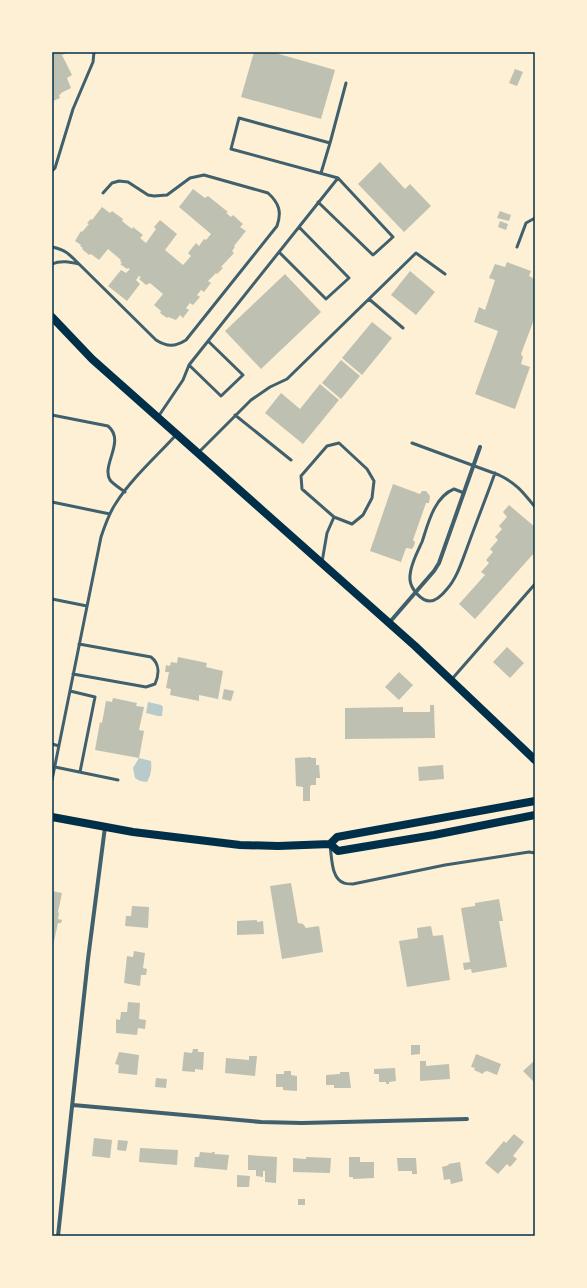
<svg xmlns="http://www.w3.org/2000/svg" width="587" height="1288" viewBox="0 0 587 1288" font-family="Roboto,sans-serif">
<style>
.green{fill:#b9caca}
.building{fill:#bec0b2}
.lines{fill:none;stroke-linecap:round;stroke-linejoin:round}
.service{stroke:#3f606c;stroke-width:3}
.minor{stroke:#3f606c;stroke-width:4}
.secondary{stroke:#003049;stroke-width:8}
.neatline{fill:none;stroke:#003049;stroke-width:1.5}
</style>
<rect width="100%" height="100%" fill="#fdf0d5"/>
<path class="green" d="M148,702L161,705L163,707L162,716H158L146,713Z
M139,758L151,761C152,769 151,775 147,782L140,781L135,778L133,768Z"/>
<path class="building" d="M52,52H69L62,55L72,75L67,78L71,88L61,93V94L59,95L60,98L53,101Z
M254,52H272L335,70L321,119L241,97Z
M515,69L523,72L517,86L509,83Z
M380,162L405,189L410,184L431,206L404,232L358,184Z
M193,189L205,198L208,196L228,212L226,213L231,217L233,215L243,224L240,227L246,231L234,246L235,247L232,251L234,253L221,267L223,268L217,274L216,273L208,281L211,283L204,292L201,290L197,295L200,297L193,305L190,303L186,308L189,310L183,318L180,315L176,320L168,317L167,318L160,313L161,311L154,305L163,294L150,283L146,285L139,279L141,277L139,276L136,280L140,284L127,301L108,286L121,270L126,273L130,269L128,268L127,269L120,264L122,263L120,261L121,260L108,249L99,260L91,254L89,255L82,249L83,248L80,246L81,245L75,241L81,231L82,232L89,224L87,223L91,219L92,220L102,207L110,213L112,211L123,219L122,221L132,229L133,227L143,235L140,238L146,243L156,229L154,227L160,220L177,234L165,250L183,265L191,256L188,253L196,243L199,246L204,239L206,240L211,234L179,207Z
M500,211L511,215L509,221L497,218Z
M500,221L508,224L506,230L498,227Z
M507,262L531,271L529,276L535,279V317L521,354L523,357L521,364L530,367L515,409L475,394L498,331L474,322L479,307L485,310L495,280L489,278L495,264L505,267Z
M410,271L435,292L416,315L391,295Z
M285,274L321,312L261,369L225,331Z
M372,322L392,338L362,375L342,358Z
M341,360L360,376L341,399L322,383Z
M320,384L339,400L303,444L265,413L281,393L300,409Z
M393,484L420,494L422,491H426L430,496L429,503H426L413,540L415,542L414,546L412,549L406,548L401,562L370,551Z
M509,505L535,527V552L475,619L459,604L485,575L481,572L489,563L486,560L493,552L490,549L498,540L495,537L502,529L499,526L507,517L503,512Z
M507,647L524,663L510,678L493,662Z
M178,657L207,663L206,667L223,671L218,699L199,695V701L170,695L171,689L166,688L169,672H165L166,665L170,666L171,662L177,663Z
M399,672L413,685L399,700L385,687Z
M224,689L234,691L231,701L222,699Z
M113,698L137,703L136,706L144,707L139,730L144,731L139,758L95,750L100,722L102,723L106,701L112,702Z
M430,705H434L435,738L345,739V708L403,707V712H430Z
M311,757V758H316V765H319L320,778H316V785H311L310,787V801H303V787L296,786L295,758Z
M443,765L444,779L419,781L418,767Z
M291,883L298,923L303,924L306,928L319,926L323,952L282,959L270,886Z
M52,891L62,893L58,912L59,913L58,919L62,920L61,923H58L53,946Z
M499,899L503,921H499L507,967L472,973L471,969L464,970L463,963L470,962L461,908L475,906V903Z
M132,906L149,907L148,928L125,926L126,916H131Z
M257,920V922L263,921L264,934L237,935V921Z
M431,926L433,936L443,935L450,980L407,987L399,941L418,938L417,928Z
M134,951L145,953L143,968L147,969L146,975H141L140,986L124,983L127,956L133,957Z
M128,1002L140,1003L139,1019L146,1020L145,1029L138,1028L137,1035L116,1033V1019L120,1020L121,1012H127Z
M411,1045H420V1054L411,1055Z
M193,1049H198V1052H204L203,1070L195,1069V1072L182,1071L184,1052L192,1053Z
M119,1052L139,1055L137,1075L118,1073L119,1065L115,1064Z
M476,1054L501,1064L497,1075L487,1071L484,1072L483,1074L474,1070L475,1068L471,1067Z
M249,1056H257L255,1076L225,1073L226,1058L249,1060Z
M535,1060V1083L523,1071Z
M420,1061H426V1066L449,1064L450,1079L420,1081Z
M395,1068L396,1081L389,1082V1084H386V1082H379V1074H374V1069Z
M284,1071H291V1075L297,1076V1091L283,1090V1087H276V1074H284Z
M340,1072H349L351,1088H334V1085H326V1075L340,1074Z
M156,1078L167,1079L166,1088L155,1087Z
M514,1134L524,1142L513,1156L517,1159L510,1167L507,1164L498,1174L485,1163L504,1141L506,1143Z
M94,1138L112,1140L110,1158L92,1156Z
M118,1140L128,1141L126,1151L117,1150Z
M140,1148L178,1150L177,1165L139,1162Z
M200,1152L212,1153V1152H215L214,1154L229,1155L227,1170L194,1167L195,1157H199Z
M248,1155L277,1157L276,1183L265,1182V1171H263V1177L256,1176V1170H248Z
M306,1157L331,1158L330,1173L293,1172V1158L306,1159Z
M349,1157H360V1162H374V1178L353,1179V1177H349Z
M397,1158H416L417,1174H412V1171H398Z
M460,1162L463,1181L451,1184L450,1179L444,1180L442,1167L449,1165L448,1164Z
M237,1175L250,1176L249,1187H237Z
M298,1199H305V1205H298Z"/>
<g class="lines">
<path class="service" d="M330,143L346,83
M52,171L55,168L73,109L93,62L94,52
M321,173L330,143L239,118L231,149L338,178
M52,247C66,250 69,254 79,264C70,262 61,260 52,264
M517,247L526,223L535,218
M279,252L326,299L349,278L299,227
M79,264L156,340C167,347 175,347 186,340L277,226C282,212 279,203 268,193L204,175L190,178L167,195L154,196L148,195L128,182L119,181L112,183L103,193
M369,299L403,328
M189,365L221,396L243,375L208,341
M52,415L108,426C126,441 101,465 110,480C113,484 121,489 125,492
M235,415L291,460
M158,417L183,380L189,365L338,178L393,237L373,255L318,202
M412,443L499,475C516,483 523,492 535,507
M198,453L251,400L270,387L287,379L416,253L445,274
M464,493L454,489C434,497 428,524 422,542C417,553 409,568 410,580C411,589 421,601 430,601C437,601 443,594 447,589C457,578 462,561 467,548C476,523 486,498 495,473
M52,502L110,514
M322,562L327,533L334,517L352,524L363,515L372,498L374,481L367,469L339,443L327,446L301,476L302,489L334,517
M52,599L87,606
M73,674L146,687L155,684C159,675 160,664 151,657L79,644
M452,679L535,584
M70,691L95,697L80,772
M52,744L59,746
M55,767L118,780
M52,780L101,537C105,525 109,513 116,503C132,478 156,457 176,435
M330,846C332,857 331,879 344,883C346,884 350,884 353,884L445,865L529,852L535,853"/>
<path class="minor" d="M389,623L434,571L439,563L480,447
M73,1105L261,1122L302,1123L467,1119
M58,1236L88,959L105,827"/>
<path class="secondary" d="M52,317L92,359L415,646L535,760
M52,817L133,832L240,845L278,846L330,844L338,851L434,835L535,815
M330,844L337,837L535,801"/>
</g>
<rect width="587" height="1288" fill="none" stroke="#fdf0d5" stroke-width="106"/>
<rect x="53" y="53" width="481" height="1182" class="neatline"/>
</svg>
